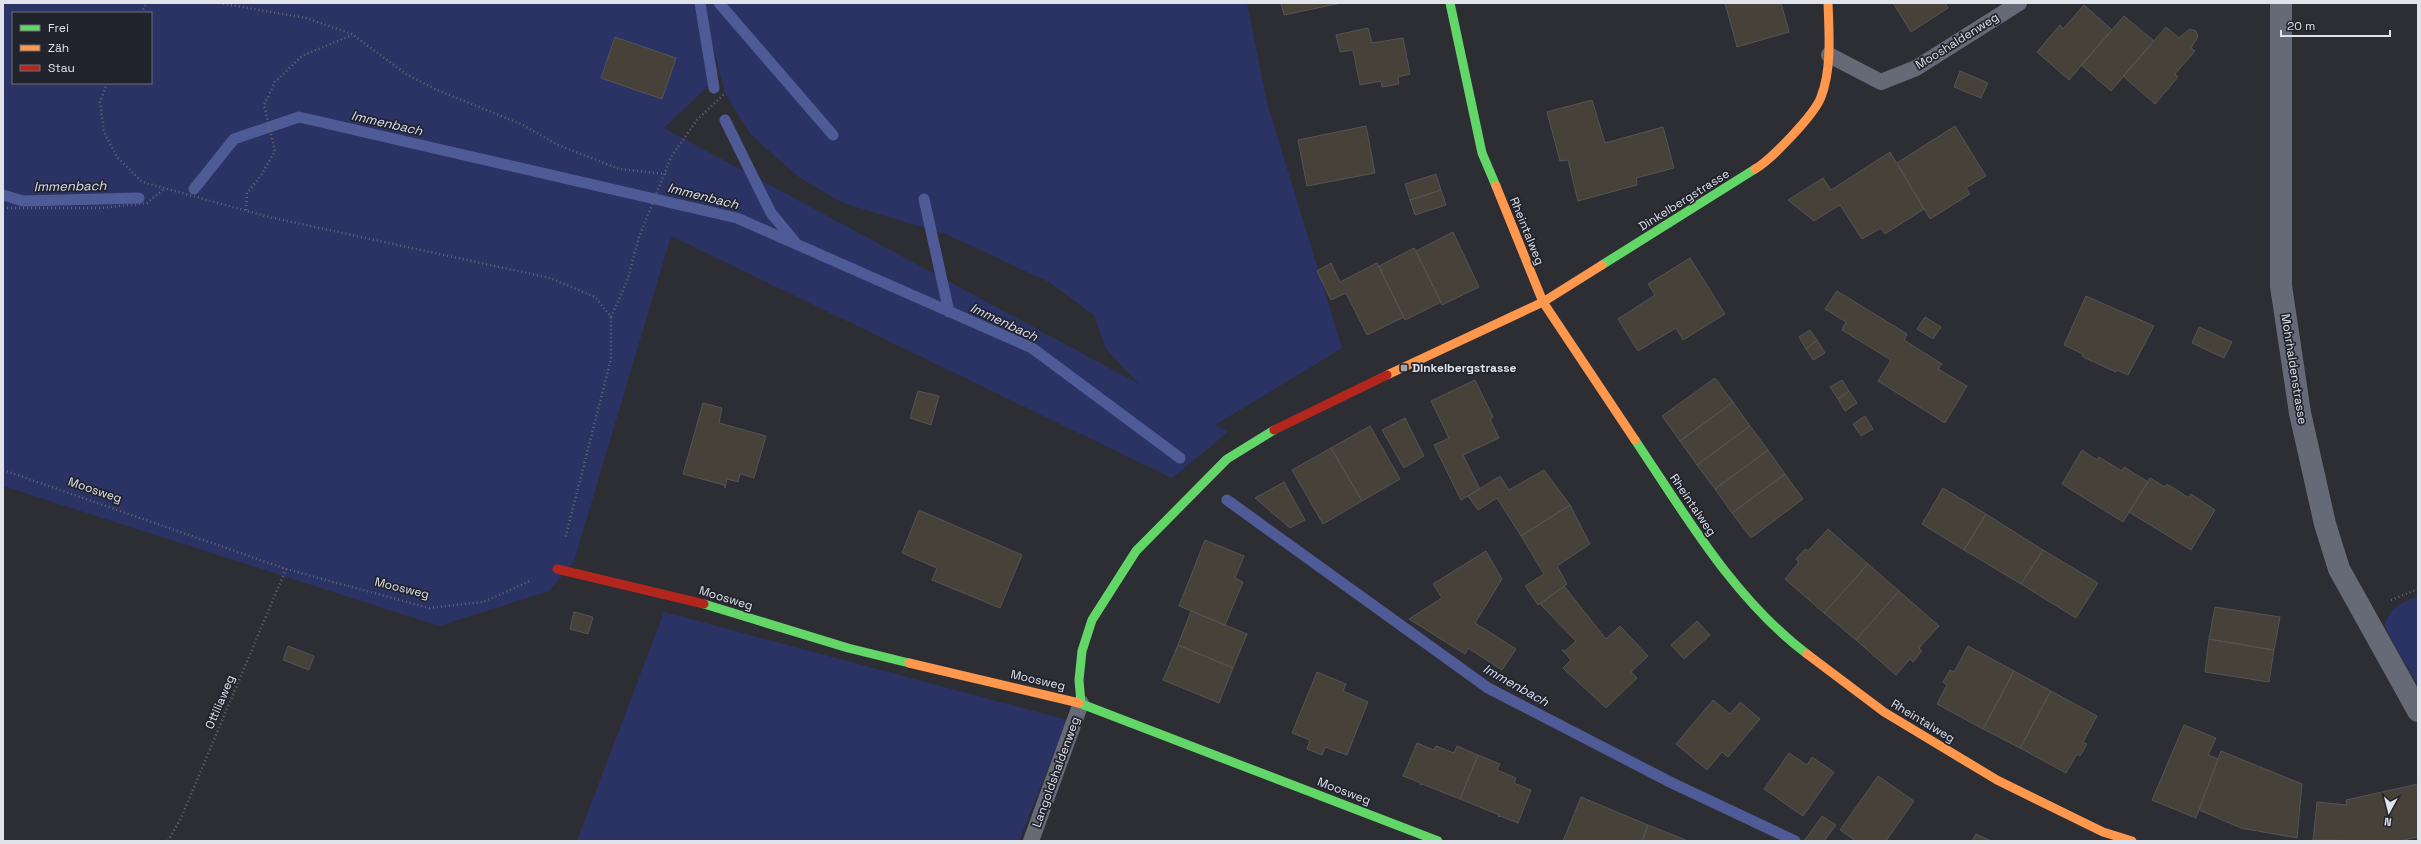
<svg xmlns="http://www.w3.org/2000/svg" width="2421" height="844" viewBox="0 0 2421 844" font-family="'Space Grotesk',sans-serif">
<style>
.green{fill:#2b3365;fill-rule:evenodd}
.lines{fill:none;stroke-linecap:round;stroke-linejoin:round}
.stream{stroke:#4e5b97;stroke-width:11}
.building{fill:#464239;stroke:#545454}
.path{stroke:#646670;stroke-width:2.5;stroke-dasharray:1 3;stroke-linecap:butt}
.lane{stroke:#666a77;stroke-width:16}
.street{stroke:#666a77;stroke-width:22}
.fast{stroke:#63d668;stroke-width:9}
.slow{stroke:#ff974d;stroke-width:9}
.jam{stroke:#b3261e;stroke-width:9}
.poi-dot{fill:#a2a4aa;stroke:#21232d;stroke-width:1.5}
.labels{text-anchor:middle;dominant-baseline:central;stroke-width:3.5;stroke-linejoin:round;paint-order:stroke}
.street-label{font-size:12px;fill:#e1e3ea;stroke:#21232d}
.poi-label{font-size:12px;font-weight:bold;fill:#e1e3ea;stroke:#21232d;text-anchor:start}
.water-label{font-size:13px;font-style:italic;fill:#dbe0f4;stroke:#21232d}
</style>
<rect width="100%" height="100%" fill="#2d2e34"/>
<path class="green" d="M3,3H700L719,75L664,128L1139,384L1106,349L1094,315L1049,282L948,235L843,203L800,178L751,135L725,93L702,3H1247L1267,103L1342,348L1215,425L1228,432L1172,478L671,236L574,561L549,591L439,626L3,486ZM13,13H151V83H13Z
M2418,596V686L2385,627C2387,609 2402,602 2418,596Z
M664,612L1067,720L1019,841H577Z"/>
<g class="lines">
<path class="stream" d="M700,3L714,88
M719,3L833,135
M725,120L771,213L795,242
M194,189L234,139L299,117L737,218L1032,348L1180,458
M3,195L23,201L139,198
M924,199L949,312
M1227,500L1488,688L1672,783L1795,841"/>
</g>
<path class="building" d="M1281,3H1341L1284,15Z
M1725,3H1781L1789,32L1737,47Z
M1893,3H1945L1948,8L1911,32Z
M2084,5L2112,30L2069,80L2037,52L2060,25L2063,29Z
M2124,16L2154,41L2111,91L2081,65Z
M2166,27L2179,38L2190,29L2196,31L2198,37L2191,48L2195,51L2175,74L2178,77L2155,104L2123,76Z
M1368,28L1372,43L1403,38L1410,74L1398,77L1399,84L1382,87L1381,81L1360,85L1353,50L1340,52L1336,35Z
M615,37L676,58L662,99L601,78Z
M1960,71L1988,83L1981,98L1954,87Z
M1592,100L1605,143L1663,127L1674,168L1636,178L1637,185L1578,201L1568,160L1560,161L1547,112Z
M1366,126L1375,173L1307,186L1298,140Z
M1955,126L1986,176L1966,188L1970,194L1930,219L1897,163Z
M1890,152L1924,209L1885,234L1881,228L1862,239L1840,205L1814,221L1788,200L1823,178L1831,190Z
M1436,174L1441,190L1410,200L1405,184Z
M1441,190L1446,205L1415,215L1410,200Z
M1453,232L1479,287L1442,305L1416,251Z
M1414,248L1441,302L1405,320L1379,266Z
M1690,258L1725,314L1683,340L1676,328L1638,351L1618,319L1655,295L1648,284Z
M1331,263L1340,282L1377,263L1404,317L1367,335L1346,293L1331,300L1317,271Z
M1837,291L1907,334L1904,340L1942,364L1938,369L1967,386L1945,423L1878,381L1891,360L1842,330L1846,322L1825,309Z
M2086,296L2154,326L2128,375L2117,370L2116,372L2085,358L2082,356L2083,354L2064,345Z
M1925,317L1941,327L1933,339L1917,329Z
M2199,327L2232,342L2224,358L2192,343Z
M1810,330L1817,340L1806,349L1799,337Z
M1817,340L1825,353L1813,360L1806,349Z
M1715,378L1733,402L1680,441L1662,416Z
M1475,380L1493,417L1490,419L1499,438L1463,455L1480,489L1461,500L1434,445L1449,438L1431,401Z
M1842,380L1849,391L1838,399L1830,387Z
M918,391L939,396L931,425L910,418Z
M1849,391L1857,403L1845,411L1838,399Z
M1733,402L1750,426L1697,465L1680,441Z
M703,403L722,408L719,423L766,436L754,478L740,474L738,482L727,479L725,488L724,485L683,474Z
M1865,416L1873,429L1861,436L1853,424Z
M1405,418L1424,456L1404,468L1382,430Z
M1370,426L1400,479L1362,501L1331,448Z
M1750,426L1768,450L1715,489L1697,465Z
M1331,448L1362,501L1323,524L1292,470Z
M1768,450L1785,474L1732,513L1715,489Z
M2082,450L2097,460L2099,457L2122,471L2124,467L2148,482L2123,522L2062,484Z
M1544,470L1570,505L1521,536L1497,498L1478,510L1468,496L1500,476L1509,490Z
M1785,474L1803,499L1751,538L1732,513Z
M2150,478L2165,487L2167,484L2189,498L2191,494L2215,510L2191,550L2129,512Z
M1284,482L1305,520L1290,528L1255,498Z
M1943,488L1986,514L1964,550L1922,524Z
M1570,505L1590,544L1557,566L1567,584L1538,605L1525,586L1544,574L1521,536Z
M919,510L1022,555L1000,608L932,580L937,568L902,553Z
M1986,514L2043,550L2021,584L1964,550Z
M1828,529L1868,564L1824,613L1785,579L1799,562L1796,559L1805,549L1808,551Z
M1205,540L1244,556L1235,578L1243,582L1225,625L1179,606Z
M2043,550L2098,583L2076,618L2021,584Z
M1486,551L1502,579L1475,623L1516,649L1502,670L1468,648L1465,654L1409,619L1442,598L1433,584Z
M1868,564L1899,591L1856,640L1824,613Z
M1564,586L1606,639L1620,626L1648,656L1631,672L1637,678L1606,708L1563,668L1571,660L1562,650L1565,651L1576,641L1540,604Z
M1899,591L1939,626L1919,648L1922,651L1913,662L1910,659L1896,675L1856,640Z
M2215,607L2280,617L2274,650L2209,639Z
M1191,611L1247,634L1233,668L1178,645Z
M574,612L593,617L588,634L570,629Z
M1697,621L1710,635L1684,659L1671,645Z
M2209,639L2274,650L2269,682L2205,672Z
M1178,645L1233,668L1219,703L1163,680Z
M288,646L314,656L309,670L283,660Z
M1968,646L2014,671L1983,729L1937,704L1947,685L1943,682L1950,670L1954,672Z
M2014,671L2051,691L2020,748L1983,729Z
M1317,672L1346,684L1343,691L1368,702L1347,755L1325,747L1322,755L1307,749L1310,740L1292,733Z
M2051,691L2097,716L2083,742L2087,744L2080,756L2077,754L2066,773L2020,748Z
M1713,700L1730,714L1740,702L1760,719L1728,757L1722,752L1707,770L1676,744Z
M2184,725L2216,738L2208,755L2218,759L2196,818L2152,800Z
M1417,743L1434,750L1436,746L1454,753L1457,746L1478,755L1460,799L1422,784L1420,785L1421,783L1403,776Z
M2221,751L2302,784L2297,838L2241,828L2199,810Z
M1789,753L1807,765L1812,757L1834,772L1803,816L1764,789Z
M1478,755L1500,764L1497,770L1516,778L1514,783L1531,790L1518,823L1500,816L1498,817L1499,815L1460,799Z
M1878,776L1914,801L1886,841H1856L1840,830Z
M2418,784V837L2399,841L2313,840L2317,802L2347,805L2346,800Z
M1581,797L1648,825L1642,841H1563Z
M1822,816L1836,825L1824,841H1804Z
M1648,825L1688,841H1642Z
M1976,834L1991,841H1972Z"/>
<g class="lines">
<path class="path" d="M219,3L306,18L352,34L406,74L437,90L521,124L558,145L619,169L666,174
M141,13L147,3
M107,83L100,102L104,132L117,157L142,182L269,217L550,278L595,297L611,317V359L565,539
M3,208H100L147,203L165,188
M246,210L247,193L260,177L275,151L264,105L275,82L302,56L352,35
M611,317L627,281L639,237L671,157L697,120L725,93
M3,470L286,569L429,608L483,602L530,581
M2391,600L2418,589
M168,841L181,818L286,569"/>
<path class="lane" d="M1829,55L1881,82L1916,68L2019,3
M1031,841L1081,703"/>
<path class="street" d="M2281,3V286L2300,413L2325,524L2339,569L2418,711"/>
<path class="fast" d="M1450,3L1482,153L1496,186
M1602,265L1755,169
M1635,440C1686,516 1734,599 1807,654
M704,604L848,648L909,663
M1079,703L1438,841
M1081,703L1079,680L1082,651L1092,620L1136,551L1227,459L1274,430"/>
<path class="slow" d="M1755,169C1771,160 1815,114 1821,97C1832,69 1829,32 1828,3
M1496,186L1543,302L1635,440
M1387,375L1543,302L1602,265
M1807,654L1884,712L1997,780L2103,832L2132,841
M909,663L1079,703"/>
<path class="jam" d="M1274,430L1387,375
M557,569L704,604"/>
</g>
<rect class="poi-dot" x="1400" y="364" width="8" height="8" rx="2"/>
<g class="labels">
<g class="street-label">
<text transform="translate(1957 41) rotate(-32)">Mooshaldenweg</text>
<text transform="translate(1684 200) rotate(-32)">Dinkelbergstrasse</text>
<text transform="translate(1527 231) rotate(68)">Rheintalweg</text>
<text transform="translate(2294 369) rotate(81)">Mohrhaldenstrasse</text>
<text transform="translate(95 490) rotate(19)">Moosweg</text>
<text transform="translate(1693 505) rotate(56)">Rheintalweg</text>
<text transform="translate(402 588) rotate(14)">Moosweg</text>
<text transform="translate(726 598) rotate(17)">Moosweg</text>
<text transform="translate(1038 680) rotate(13)">Moosweg</text>
<text transform="translate(220 702) rotate(-67)">Ottiliaweg</text>
<text transform="translate(1923 721) rotate(31)">Rheintalweg</text>
<text transform="translate(1056 772) rotate(-70)">Langoldshaldenweg</text>
<text transform="translate(1344 791) rotate(21)">Moosweg</text>
</g>
<g class="poi-label">
<text x="1412" y="368">Dinkelbergstrasse</text>
</g>
<g class="water-label">
<text transform="translate(387 123) rotate(13)">Immenbach</text>
<text transform="translate(70 186) rotate(-1)">Immenbach</text>
<text transform="translate(703 196) rotate(14)">Immenbach</text>
<text transform="translate(1004 322) rotate(25)">Immenbach</text>
<text transform="translate(1516 685) rotate(29)">Immenbach</text>
</g>
</g>
<rect width="2421" height="844" fill="none" stroke="#e1e3ea" stroke-width="8"/>
<rect x="12" y="12" width="140" height="72" fill="#21232d" stroke="#6e7079"/>
<rect x="20" y="25" width="20" height="6" fill="#63d668" stroke="#6e7079"/>
<text x="48" y="32" font-size="12" fill="#e1e3ea">Frei</text>
<rect x="20" y="45" width="20" height="6" fill="#ff974d" stroke="#6e7079"/>
<text x="48" y="52" font-size="12" fill="#e1e3ea">Zäh</text>
<rect x="20" y="65" width="20" height="6" fill="#b3261e" stroke="#6e7079"/>
<text x="48" y="72" font-size="12" fill="#e1e3ea">Stau</text>
<g transform="translate(2389 812) rotate(187)" stroke="#21232d" stroke-width="3" paint-order="stroke">
<path d="M0-3L7 15L0 10L-7 15Z" fill="#e1e3ea"/>
<text y="-6" font-size="11" font-weight="bold" text-anchor="middle" fill="#e1e3ea">N</text>
</g>
<path d="M2281 30v6h109v-6" fill="none" stroke="#e1e3ea" stroke-width="2"/>
<text x="2287" y="30" font-size="12" fill="#e1e3ea" stroke="#21232d" stroke-width="3" paint-order="stroke">20 m</text>
</svg>
